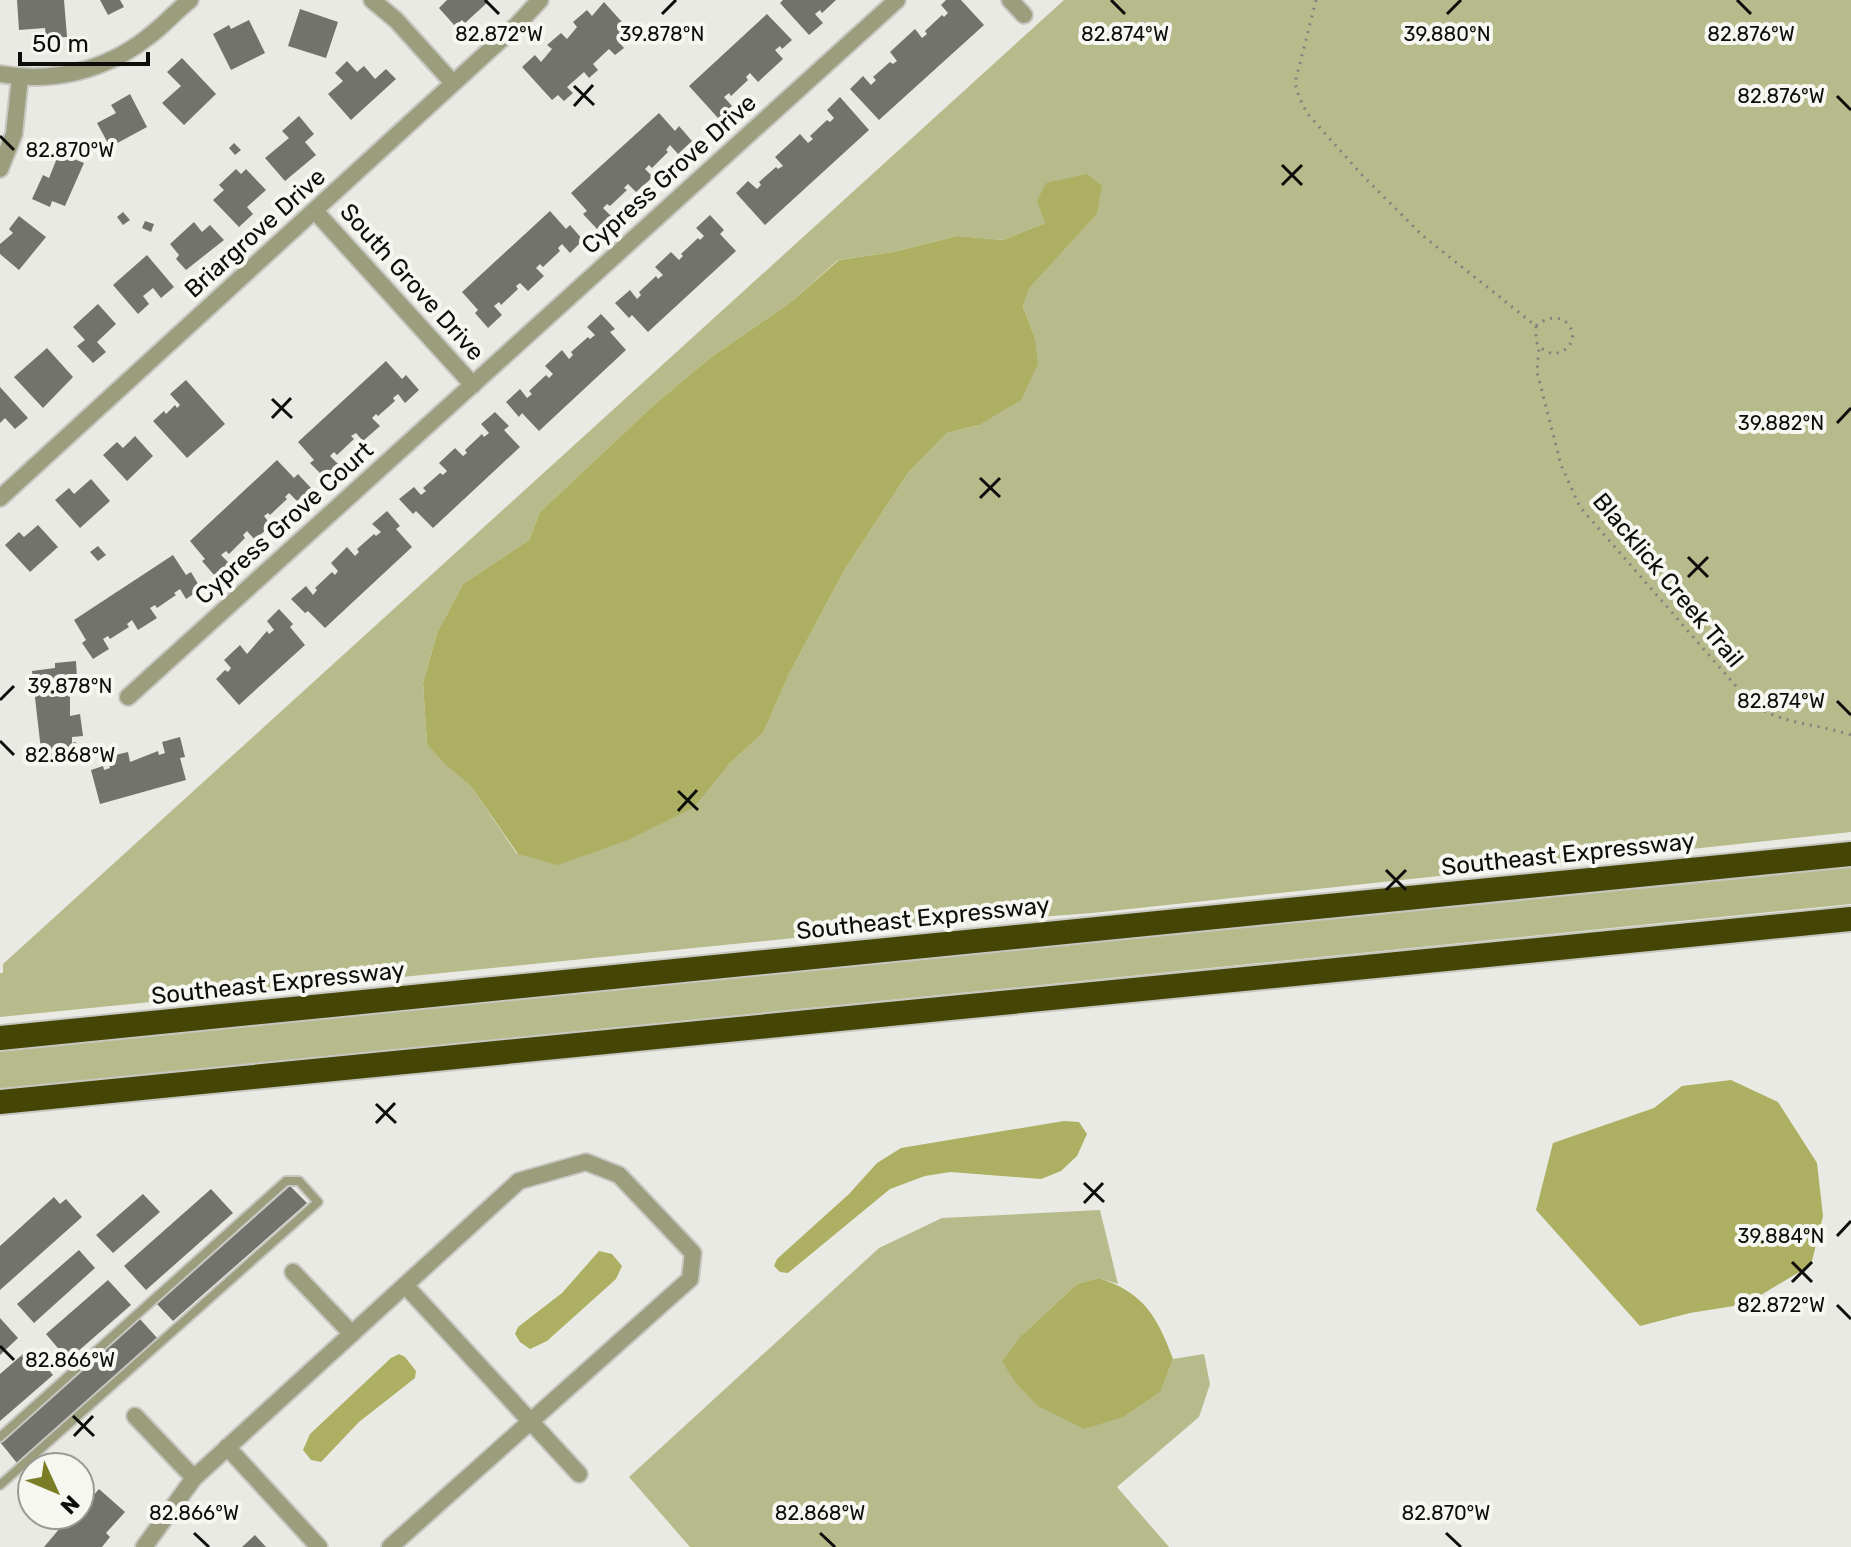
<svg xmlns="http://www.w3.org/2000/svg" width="1851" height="1547" viewBox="0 0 1851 1547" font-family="Rubik,sans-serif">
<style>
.green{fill:#b7ba8b;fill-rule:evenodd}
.water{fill:#adb063}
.building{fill:#73736d}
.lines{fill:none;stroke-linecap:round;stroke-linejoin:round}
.lane-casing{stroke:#c6c7c0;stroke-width:12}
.street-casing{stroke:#c6c7c0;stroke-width:20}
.highway-casing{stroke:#c6c7c0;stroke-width:28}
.path{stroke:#81827d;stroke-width:3;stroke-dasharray:2 6;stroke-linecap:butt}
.lane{stroke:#9b9d7d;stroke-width:8}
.street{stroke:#9b9d7d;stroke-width:16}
.highway{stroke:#454605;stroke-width:24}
.ticks{fill:none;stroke:#0d0e0b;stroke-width:3}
.labels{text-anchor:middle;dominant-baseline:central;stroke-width:8;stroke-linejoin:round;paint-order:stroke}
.street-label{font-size:24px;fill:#0d0e0b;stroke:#f6f7f0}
.ticks-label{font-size:20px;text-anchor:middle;fill:#0d0e0b;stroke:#f6f7f0;stroke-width:8;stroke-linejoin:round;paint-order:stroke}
</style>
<rect width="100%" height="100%" fill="#e9eae3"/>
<path class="green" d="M1064,0H1851V832L1092,913L885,929L0,1017V973H3V964ZM1097,214L1029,287L1023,307L1035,338L979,425L947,433L908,473L845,569L789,674L763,733L729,764L517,854L470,785L427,744L423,683L437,633L463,584L529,540L540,512L656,403L710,358L791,302L838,260L893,252L957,236L1003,240L1045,223Z
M1851,866V904L0,1089V1050Z
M1100,1210L1118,1284L1099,1278L1077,1284L1022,1335L1161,1391L1173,1359L1204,1354L1210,1384L1199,1417L1117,1487L1169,1547H690L629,1477L879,1248L942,1218Z"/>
<path class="water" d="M1087,174L1102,186L1097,214L1029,288L1023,307L1035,338L1038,364L1021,400L979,425L947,433L908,473L845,569L789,674L763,733L729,764L693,808L628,840L558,865L518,854L470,785L447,766L427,744L423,683L437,633L463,584L529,540L540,512L656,403L710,358L791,302L839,260L893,252L957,236L1003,240L1045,223L1037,201L1046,183Z
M1731,1080L1778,1102L1817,1163L1823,1216L1811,1265L1746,1304L1690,1313L1640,1326L1536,1210L1553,1143L1654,1108L1682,1086Z
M1064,1121L1079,1122L1087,1134L1077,1156L1061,1171L1041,1179L950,1172L925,1176L890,1189L788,1273L780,1272L774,1266L777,1259L849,1194L877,1163L901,1148Z
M599,1251L612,1254L622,1266L616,1279L547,1341L530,1349L520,1342L515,1334L518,1327L562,1293Z
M1099,1278C1144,1293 1157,1316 1173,1359L1161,1391L1123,1417L1084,1429L1038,1406L1015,1382L1002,1361L1022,1335L1077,1284Z
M399,1354L405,1357L416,1371L415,1378L359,1422L321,1462L311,1460L303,1450L310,1434L391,1358Z"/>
<path class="building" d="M17,0H64L67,37L46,38L45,28L19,30Z
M100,0H120L124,7L108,15Z
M447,0H487L488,2L465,23L462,20L455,26L439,8Z
M783,0H836L822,13L820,10L815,14L823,23L809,35L780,3Z
M946,0H961L984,25L879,120L850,89L863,76L871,85L876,80L873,77L890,62L893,64L897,61L890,52L915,29L922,38L927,34L925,31L942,15L944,17L948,13L941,5Z
M604,2L630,31L618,41L624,48L615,55L609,49L593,64L598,70L589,78L584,72L567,87L573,93L564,101L558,95L552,100L522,67L535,55L541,62L552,49L547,45L561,33L567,39L577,27L573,22L587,10L592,16Z
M300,9L338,22L326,58L288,46Z
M767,14L792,40L782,49L780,46L775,50L783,59L758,82L750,73L746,77L748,80L731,96L729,93L724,97L732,106L718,118L689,86Z
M249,20L265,53L231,70L213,34L229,25L231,29Z
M182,58L216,94L184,125L162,103L181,86L167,72Z
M347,61L357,72L364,66L375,79L386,69L396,79L351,120L328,94L343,81L335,73Z
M130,94L147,127L110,147L97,123L116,113L111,105Z
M840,97L869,130L765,225L736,193L748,181L757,189L761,185L759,182L776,167L778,169L783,166L775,157L800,134L808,143L813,139L810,136L827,120L830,122L834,118L827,110Z
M659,113L675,131L679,126L692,141L678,154L670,145L666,150L668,152L652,168L649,165L645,169L653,177L636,192L628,184L624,188L627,190L610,206L607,204L603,208L611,216L597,229L583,214L587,211L571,193Z
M299,116L314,134L305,142L316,155L285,181L265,158L289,138L282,131Z
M234,143L241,150L235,155L229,148Z
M59,153L84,163L65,206L52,201L50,207L32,199L43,175L49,178Z
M236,169L241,174L246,169L266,190L247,207L253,214L239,227L213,200L224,190L219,185Z
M550,211L566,229L570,225L583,240L570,253L562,244L558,248L560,251L543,267L540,264L536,268L544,276L528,291L520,283L516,286L518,289L501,305L499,302L494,306L502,315L488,328L475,313L478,310L462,292Z
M123,212L130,220L123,225L117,217Z
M710,215L724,230L720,234L736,251L648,332L632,315L629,318L615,303L630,290L637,299L641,295L639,292L656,276L658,279L663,275L655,267L671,252L679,260L683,256L681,254L698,238L700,240L704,236L696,228Z
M19,216L46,237L19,270L0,254V244L13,233L9,229Z
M145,221L154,224L151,232L142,228Z
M194,222L202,232L210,225L224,240L186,270L176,259L179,255L170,244Z
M147,255L174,287L161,298L153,288L143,296L149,304L138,314L113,285Z
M98,304L116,324L97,342L106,352L93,363L77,346L85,340L73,327Z
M601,314L615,329L610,332L626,350L539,431L522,413L519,417L506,402L520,389L527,398L532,394L529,391L546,375L549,378L553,374L545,366L562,350L569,359L573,355L571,352L588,337L590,339L595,335L587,327Z
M47,348L73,377L43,408L14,377Z
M386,361L402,379L406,375L419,390L405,403L398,394L393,398L395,401L378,416L376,414L372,418L380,426L363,441L356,433L351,436L354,439L337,455L334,452L330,456L338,464L324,477L310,463L314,460L298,442Z
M186,380L225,424L187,458L153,421L164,411L166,414L175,405L177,408L180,405L170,394Z
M0,387L28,418L15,429L5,418L0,423Z
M495,412L509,426L504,430L520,447L433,528L416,511L413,514L399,499L414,487L421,495L426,491L423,488L440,473L443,475L447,471L439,463L455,448L463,456L467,453L465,450L482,434L484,437L489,433L481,424Z
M135,436L153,456L127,481L103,455L117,442L123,448Z
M277,460L294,478L298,474L311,488L297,501L289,493L285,497L287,499L270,515L268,513L264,516L271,525L255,540L247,531L243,535L245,538L229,554L226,551L221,555L229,563L215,576L202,561L205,559L190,541Z
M91,479L110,501L80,528L55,500L69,488L74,494Z
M387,511L400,526L396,529L412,547L325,628L308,611L305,613L291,599L306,586L313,595L317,590L315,588L332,572L335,575L338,571L331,563L347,547L355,556L359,552L357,549L374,534L376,536L381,532L372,524Z
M38,525L58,547L30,572L5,545L19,532L24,537Z
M98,546L106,555L98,561L90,552Z
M173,555L186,575L191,572L201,589L186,599L180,589L174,593L176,595L157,608L155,605L150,608L157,618L138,630L132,620L127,624L129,627L110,639L108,636L103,639L109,649L93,659L82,643L86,640L74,620Z
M279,609L293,624L290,627L305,645L239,705L216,679L225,670L228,672L231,668L224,660L240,645L247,654L267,631L269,634L274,630L267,621Z
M76,661L77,679L66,680V686H70V716L80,714L83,736L72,737V743L76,742L77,755L42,759L32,671L55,668V663Z
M180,737L185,757L180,758L186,780L100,804L91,770L103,766L104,770L110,768L107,757L128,752L130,762L158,751L159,755L165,753L162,742Z
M290,1186L307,1203L173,1321L157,1304Z
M211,1189L233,1213L146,1290L124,1266Z
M143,1194L160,1212L113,1253L96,1235Z
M54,1197L60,1204L66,1199L82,1217L0,1290V1246Z
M79,1250L95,1268L34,1323L17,1304Z
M108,1280L131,1305L68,1360L46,1334Z
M0,1318L18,1338L0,1355Z
M140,1319L158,1339L17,1463L0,1442Z
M30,1348L53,1375L0,1421V1374Z
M99,1489L125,1512L106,1533L110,1537L102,1547H44L71,1515H80V1511Z
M255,1535L266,1547H242Z"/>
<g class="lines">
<defs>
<path id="lane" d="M0,1437L286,1181H299L318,1202L0,1485"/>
<path id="street" d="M372,0L396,20L453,83
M1010,0L1024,15
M0,74C53,83 105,71 148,37C163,26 175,12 190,0
M0,169L14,134L20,77
M315,211L473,385
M0,498L516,26L540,0
M128,697L897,0
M293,1272L352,1334
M405,1285L579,1474
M135,1416L194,1478
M227,1447L319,1547
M144,1547L194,1478L519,1181L586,1162L619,1175L693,1253L690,1279L390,1547"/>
<path id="highway" d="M0,1038L1851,854
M0,1102L1851,919"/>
</defs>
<use href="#lane" class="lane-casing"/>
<use href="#street" class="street-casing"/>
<use href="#highway" class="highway-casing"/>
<path class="path" d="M1316,0L1295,83L1299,97L1307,113L1362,175L1422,235L1536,326V341L1539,347L1537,372L1561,465L1580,507L1749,701C1779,725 1816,723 1851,735
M1536,326C1568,299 1591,349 1552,354L1539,347"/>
<use href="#lane" class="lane"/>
<use href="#street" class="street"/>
<use href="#highway" class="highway"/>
</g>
<path class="ticks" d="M485,0L499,14M1111,0L1125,14M1737,0L1751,14M662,14L676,0M1447,14L1461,0M574,86L594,105M1837,96L1851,110M574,106L593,85M0,136L14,150M1282,165L1302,185M1282,185L1302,165M272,399L292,418M272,418L291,398M1837,423L1851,408M980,478L1000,497M980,498L1000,478M1688,557L1708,577M1688,577L1708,557M0,700L14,686M1837,701L1851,715M0,741L14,755M678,791L698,810M678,811L697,790M1386,870L1406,890M1386,890L1406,870M376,1104L396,1123M376,1123L395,1103M1084,1183L1104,1202M1084,1203L1103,1183M1837,1236L1851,1221M1792,1262L1812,1282M1792,1282L1812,1262M1837,1305L1851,1319M0,1346L14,1360M73,1416L94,1436M74,1436L93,1416M194,1533L209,1547M820,1533L835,1547M1446,1533L1461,1547"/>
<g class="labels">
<g class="street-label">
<text transform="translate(669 174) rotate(-42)">Cypress Grove Drive</text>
<text transform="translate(255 233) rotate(-42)">Briargrove Drive</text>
<text transform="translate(412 282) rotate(48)">South Grove Drive</text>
<text transform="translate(284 523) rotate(-42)">Cypress Grove Court</text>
<text transform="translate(1668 580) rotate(50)">Blacklick Creek Trail</text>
<text transform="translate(1568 854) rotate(-6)">Southeast Expressway</text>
<text transform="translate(923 918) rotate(-6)">Southeast Expressway</text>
<text transform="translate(278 983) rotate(-6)">Southeast Expressway</text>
</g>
</g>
<g class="ticks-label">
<text x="499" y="41">82.872°W</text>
<text x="1125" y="41">82.874°W</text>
<text x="1751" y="41">82.876°W</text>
<text x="662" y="41">39.878°N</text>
<text x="1447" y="41">39.880°N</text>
<text x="1781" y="103">82.876°W</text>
<text x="70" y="157">82.870°W</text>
<text x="1781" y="430">39.882°N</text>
<text x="70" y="693">39.878°N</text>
<text x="1781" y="708">82.874°W</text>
<text x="70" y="762">82.868°W</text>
<text x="1781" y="1243">39.884°N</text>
<text x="1781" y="1312">82.872°W</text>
<text x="70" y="1367">82.866°W</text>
<text x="194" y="1520">82.866°W</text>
<text x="820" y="1520">82.868°W</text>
<text x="1446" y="1520">82.870°W</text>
</g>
<g transform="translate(56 1491) rotate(134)"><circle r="38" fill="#f6f7f0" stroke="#999a94" stroke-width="2"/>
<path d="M0-6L14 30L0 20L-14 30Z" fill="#7b7d26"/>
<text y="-12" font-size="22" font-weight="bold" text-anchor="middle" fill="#0d0e0b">N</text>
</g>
<path d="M20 52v12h128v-12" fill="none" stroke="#0d0e0b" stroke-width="4"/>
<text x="32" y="52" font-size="24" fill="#0d0e0b" stroke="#f6f7f0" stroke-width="6" paint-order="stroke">50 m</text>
</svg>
